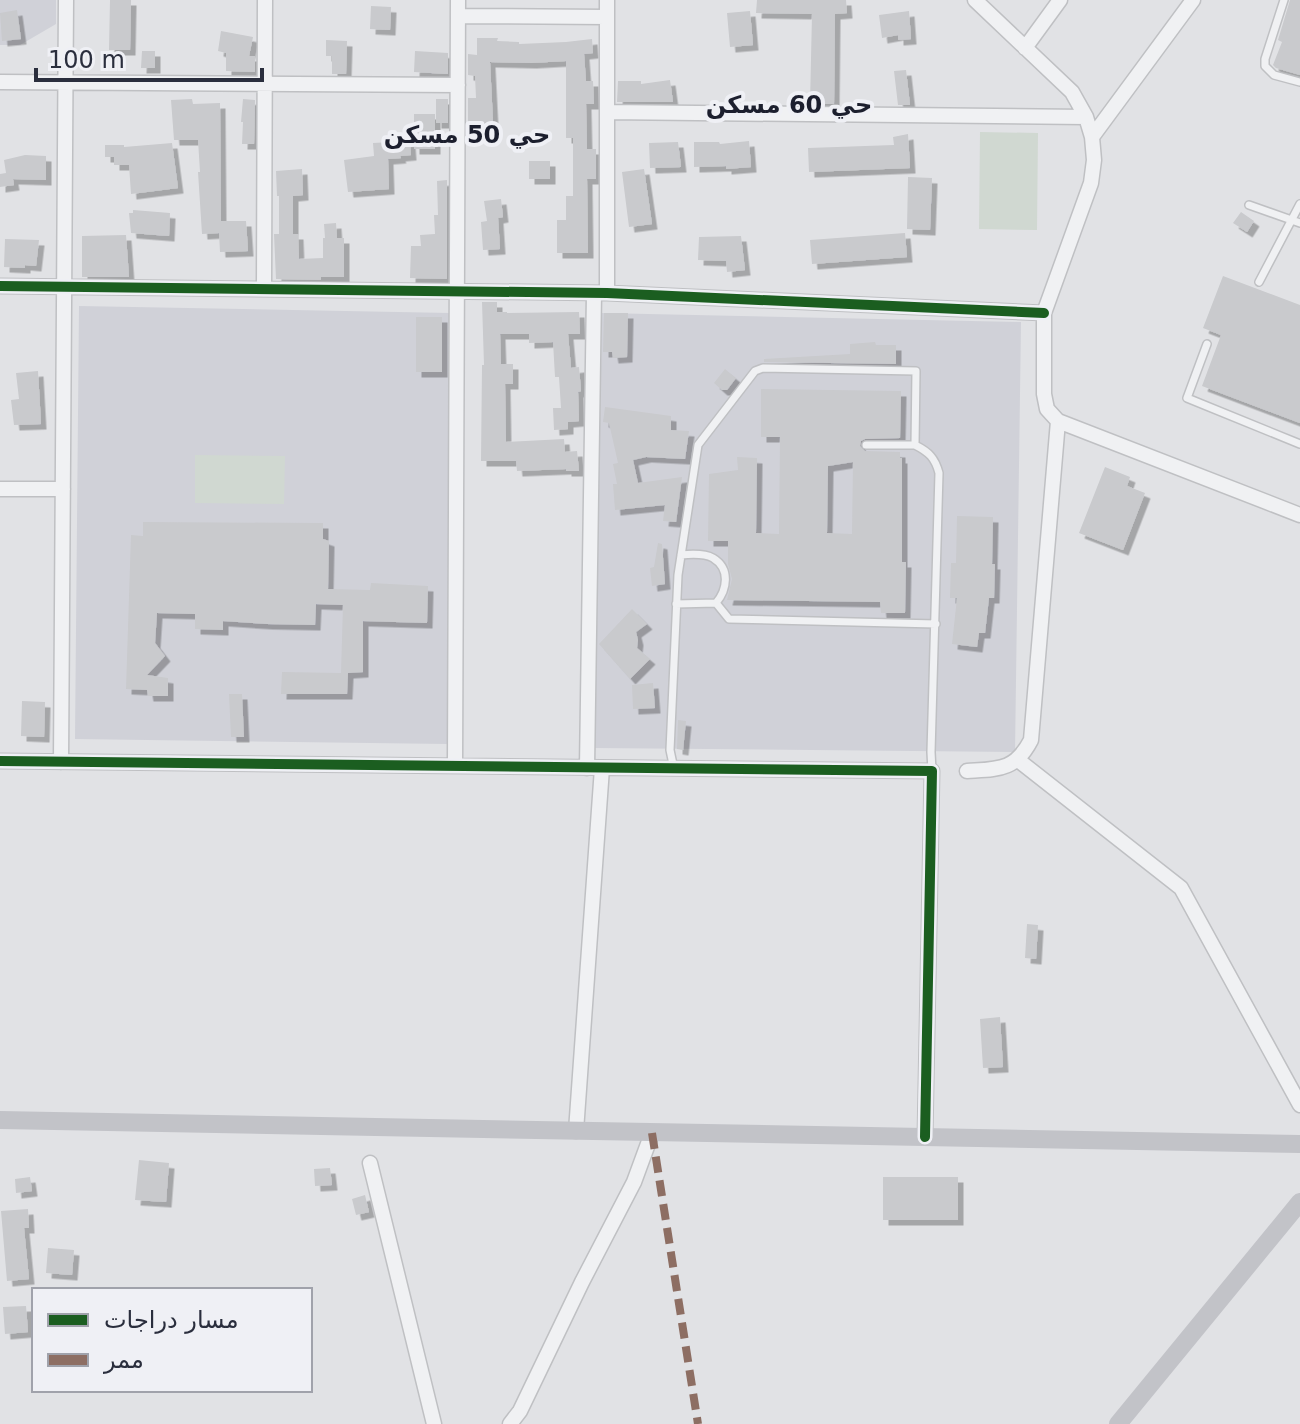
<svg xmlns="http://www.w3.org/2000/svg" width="1300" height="1424" viewBox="0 0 1300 1424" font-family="'DejaVu Sans','Noto Sans Arabic',sans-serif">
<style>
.built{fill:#d0d1d8}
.green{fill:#d0d8d1}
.building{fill:#c9cacd;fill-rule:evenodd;filter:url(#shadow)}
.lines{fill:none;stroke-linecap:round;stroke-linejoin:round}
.lane-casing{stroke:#bfc0c3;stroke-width:10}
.street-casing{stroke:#bfc0c3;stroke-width:17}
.lane{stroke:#f0f1f3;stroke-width:7}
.street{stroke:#f0f1f3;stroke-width:14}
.secondary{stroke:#c2c3c8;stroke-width:18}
.quiet{stroke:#8d6e63;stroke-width:8;stroke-dasharray:16 8;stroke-linecap:butt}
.cycleway-casing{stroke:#eff0f5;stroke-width:15}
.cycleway{stroke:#1b5e20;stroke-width:10}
.labels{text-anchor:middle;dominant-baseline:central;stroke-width:8;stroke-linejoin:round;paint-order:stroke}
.neighbourhood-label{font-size:24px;font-weight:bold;fill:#1c1f2e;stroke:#eff0f5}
</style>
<defs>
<filter id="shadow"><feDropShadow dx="5.5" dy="5.5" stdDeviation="0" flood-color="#0004"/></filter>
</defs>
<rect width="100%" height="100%" fill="#e1e2e5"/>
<path class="built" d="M0,0H56V24L20,45H0Z
M79,306L450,313L447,744L75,739Z
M602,313L1021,322L1015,752L594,748Z"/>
<path class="green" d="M980,132L1038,133L1037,230L979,229Z
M195,455L285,456L284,504L195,503Z"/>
<path class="building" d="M110,0H131L130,50H109Z
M757,0H846L847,13L835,14L834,104H810L812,14L756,13Z
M1290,0H1300V75L1276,68L1273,65L1282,42L1278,40Z
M371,6L391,7L390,30L370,29Z
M17,10L21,39L2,41L0,13Z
M750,11L753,45L730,47L727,13Z
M909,11L911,39L898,40V35L882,38L879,15Z
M221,31L253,37L249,56H255V72L226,71V53L218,51Z
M477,38H498L497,41L519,42V44L566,42L592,39L593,53L584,54L586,81H593L594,104H586L587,149H596V179H587L588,253H557V220H566V196H573V138H566V61L531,63L490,62L493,122L468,123V98H476L475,76L468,75V54L477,55Z
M326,40L347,41L346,74H332V56H326Z
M142,51H155V68H141Z
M415,51L448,53V74L414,72Z
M906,70L910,105H898L894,71Z
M670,80L673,102H617L618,81H641V84Z
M192,99L193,104L220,103L221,221H246L248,251L220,252L219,233L202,234L198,172H200L198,140H174L171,100Z
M243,99L255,100L254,144H242L243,122H241Z
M436,99H448V123H436Z
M414,114H435V149H414Z
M908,134L910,168L809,172L808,148L894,145L893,137Z
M410,141L411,155L400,156L401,158L388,159L389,189L348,192L344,160L374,156L373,143Z
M749,141L751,167L726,169V166L694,167V142H719L720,144Z
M678,142L681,167L650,168L649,143Z
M172,143L178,188L131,194L129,165H114V157H105V145H124V147Z
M25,155L46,156V180L13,179L14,185L0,187V174L6,173L4,160Z
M529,161H550V179H529Z
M302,169L303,195L293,196V234H298L299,259L323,258V238H325L324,224L336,223L337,238H344V277H321V280L276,279L274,234H279V196H277L276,171Z
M644,169L652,224L629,227L622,172Z
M908,177L932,178L930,230L907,229Z
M447,180V279L410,278L411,246H421L420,235L435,234L434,215H438L437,181Z
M501,199L503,217L498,218L500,249L483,250L481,222L487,221L484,201Z
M133,210L170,213L169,236L131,233L129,213H133Z
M1241,212L1254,221L1247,232L1233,223Z
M905,233L907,257L812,264L810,240Z
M126,235L129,277H82V236Z
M741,236L745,270L727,272L726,261L698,260L699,237Z
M5,239L39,240L36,266L25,265V268L4,267Z
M1223,276L1300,305V423L1202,386L1221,335L1203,328Z
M482,302H497V312H507V313L579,312L580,334H568L571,368L579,367L581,391L578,392L579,421L568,422V429L554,430L553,408H561L559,377H555L553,342L529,343V334H500L501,364H513V384H505L506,442L564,439L565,452L577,451L579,471H566V469L517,471L516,461H481L482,365H484Z
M604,313H628L627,357L613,358L612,352H603Z
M416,317H442V372H416Z
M875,342L876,345H896V364L764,362V359L850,354V344Z
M725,369L736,378L727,390H722L714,383Z
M38,371L41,424L14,425L11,400L19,399L16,373Z
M761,389L901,391L900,438L865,439L861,441L860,446L865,451L900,452V458H902V562H906L905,613H881L880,602L727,600L732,579L728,564V541H708L709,474L738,470L737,457L757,458L756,533L779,534L780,437H761ZM853,462L852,534L827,533L828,466Z
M605,407L671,416V430L689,431L685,459L646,457L633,460L638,483L682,477L676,522L663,521L665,505L615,510L613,484H617L613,464L618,463L609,423L603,422Z
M1105,467L1130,477L1127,486L1145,493L1123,550L1079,533Z
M957,516L993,517L992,564H995L994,598H989L985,633H979L977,647L952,644L957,598H950L951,563H956Z
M143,522L323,523V539L329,541L328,589L370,590L371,583L428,586L427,623L363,621V672L348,673L347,694H281L282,672L341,673L343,605L316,604L315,625L267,624L223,621V630L195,629V614L157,613L155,643L165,656L147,675L168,678V696H148L147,690L126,689L131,535L143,536Z
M658,543L662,544L665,584L652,586L650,568L654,567Z
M632,609L647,624L636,632L638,640L637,648L650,659L630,679L599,644Z
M653,683L655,708L633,709L632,685Z
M229,694H242L244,737H231Z
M22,701L45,702L44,737L21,736Z
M678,720L686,721L683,750L677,749Z
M1027,924L1038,925L1036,959L1025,958Z
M1000,1017L1003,1067L983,1068L980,1019Z
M139,1160L169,1163L166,1202L135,1200Z
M330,1168L332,1185L315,1186L314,1169Z
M30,1177L32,1191L16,1193L15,1179Z
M883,1177H958V1220H883Z
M365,1195L369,1212L356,1215L352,1199Z
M28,1209L29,1228H24L29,1279L7,1281L1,1211Z
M48,1248L74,1250L72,1275L46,1273Z
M26,1306L28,1332L5,1334L3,1307Z"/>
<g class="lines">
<defs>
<path id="lane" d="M1284,0L1265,59V66L1274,75L1300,82
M1249,205L1300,223
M1259,282L1300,204
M1207,344L1187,398L1300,444
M915,445C929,452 935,458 939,473L931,752L932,771
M716,603L729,619L936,624
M676,604L716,603C727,590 731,569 713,558C704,553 691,554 681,555
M674,769L670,750L678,575L698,445L755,371L763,368L916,371L915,445H866"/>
<path id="street" d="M975,0L1072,92L1086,117L1092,137L1094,160L1091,183L1044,313V394L1047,409L1058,421L1300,515
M458,16L607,17
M1025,48L1060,0
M0,82L458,85
M607,112L1086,117
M1092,137L1193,0
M0,286L607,293L1044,313
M264,289L265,0
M607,293V0
M0,489H63
M1018,760L1181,888L1300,1105
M0,761L932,771L925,1137
M61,762L66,0
M455,766L458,0
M587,768L594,293
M967,771C998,769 1015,771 1031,740L1058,421
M576,1131L602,768
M370,1163L434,1424
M510,1424L520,1411L582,1282L634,1182L652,1133"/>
</defs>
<use href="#lane" class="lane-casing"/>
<use href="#street" class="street-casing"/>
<use href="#lane" class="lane"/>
<use href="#street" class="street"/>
<path class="secondary" d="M0,1120L1300,1144
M1118,1424L1300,1202"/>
<path class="quiet" d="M652,1133L698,1424"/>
<defs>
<path id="cycleway" d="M0,286L607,293L1044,313
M0,761L932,771L925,1137"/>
</defs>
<use href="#cycleway" class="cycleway-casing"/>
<use href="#cycleway" class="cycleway"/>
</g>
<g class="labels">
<g class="neighbourhood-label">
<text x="789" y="105">حي 60 مسكن</text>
<text x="467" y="135">حي 50 مسكن</text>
</g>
</g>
<rect x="32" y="1288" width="280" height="104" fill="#eff0f5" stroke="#a0a2ab" stroke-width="2"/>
<rect x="48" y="1314" width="40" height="12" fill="#1b5e20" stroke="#a0a2ab" stroke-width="2"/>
<text x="104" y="1328" font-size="24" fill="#2a2e3d">مسار دراجات</text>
<rect x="48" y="1354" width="40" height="12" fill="#8d6e63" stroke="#a0a2ab" stroke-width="2"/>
<text x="104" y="1368" font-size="24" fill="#2a2e3d">ممر</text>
<path d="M36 68v12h226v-12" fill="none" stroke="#2a2e3d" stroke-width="4"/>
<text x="48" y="68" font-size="24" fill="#2a2e3d" stroke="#eff0f5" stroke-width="6" paint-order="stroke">100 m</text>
</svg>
